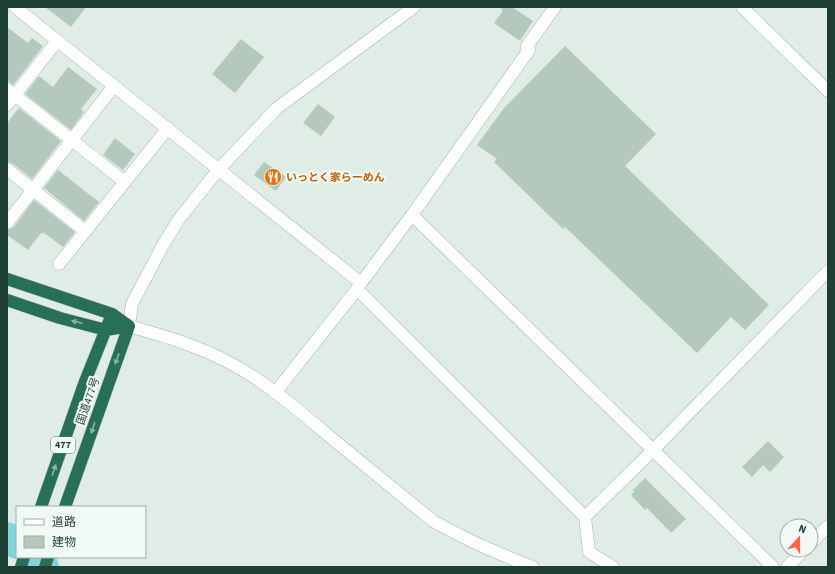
<svg xmlns="http://www.w3.org/2000/svg" width="835" height="574" viewBox="0 0 835 574" font-family="'Source Sans 3','Noto Sans JP',sans-serif">
<style>
.lines{fill:none;stroke-linecap:round;stroke-linejoin:round}
.river{stroke:#81d5d9;stroke-width:30}
.building{fill:#b5c8be}
.minor-casing{stroke:#a2b5ad;stroke-width:13}
.highway-casing{stroke:#c0c9c6;stroke-width:13}
.minor{stroke:#fff;stroke-width:12}
.highway{stroke:#276f58;stroke-width:12}
.oneway{fill:#8cb4a6}
.labels{text-anchor:middle;dominant-baseline:central;stroke-width:4;stroke-linejoin:round;paint-order:stroke}
.shield{fill:#f1f9f4;stroke:#5d776d;stroke-width:1}
.shield-label{font-size:10px;font-weight:bold;fill:#1e3f33}
.food-label{font-size:11px;font-weight:bold;fill:#c56008;stroke:#f1f9f4;text-anchor:start}
.street-label{font-size:11px;fill:#1e3f33;stroke:#f1f9f4}
</style>
<rect width="100%" height="100%" fill="#e0ede6"/>
<g class="lines">
<path class="river" d="M7,537L17,544
M34,557L44,567"/>
</g>
<path class="building" d="M45,7H86L71,27Z
M501,7H512L533,21L520,41L494,23L502,12Z
M7,27L28,43L32,38L43,46L13,85L7,80Z
M241,39L264,57L235,93L212,74Z
M565,46L656,134L625,166L769,305L745,330L731,317L697,353L565,227L563,229L494,162L497,159L477,145L504,108Z
M68,67L97,89L81,109L84,112L71,130L25,94L39,76L53,87Z
M318,104L335,117L321,136L303,123Z
M19,108L61,141L32,179L12,163L7,162V123Z
M115,138L135,154L123,170L103,155Z
M264,162L286,177L276,191L254,175Z
M58,170L99,202L84,221L44,188Z
M34,200L75,232L63,247L43,232L42,234L41,233L28,250L7,235V230L13,228Z
M768,441L784,457L770,472L763,465L752,477L742,467Z
M645,478L686,519L671,533L647,508L645,510L631,495L634,492L633,490Z"/>
<g class="lines">
<defs>
<path id="minor" d="M15,7L361,283
M414,7L277,108L219,169L179,219L163,245L132,304L129,326C164,336 199,346 232,364C267,383 298,410 329,436C364,465 399,493 433,521C465,539 498,554 533,567
M742,7L828,91
M7,89L125,182
M7,105L57,41
M7,169L85,231
M412,215L773,567
M7,223L114,86
M59,264L168,128
M357,289L585,517L589,552L613,567
M275,393L357,289L361,283L412,215L529,50L527,46L555,7
M585,517L653,450L828,271
M811,543L828,526
M787,567L804,550"/>
<path id="highway" d="M7,279L112,314L129,326
M7,300L60,318L106,330L129,326
M41,507L84,384L112,314
M65,507L129,326
M21,567L24,557
M45,567L48,557"/>
</defs>
<use href="#minor" class="minor-casing"/>
<use href="#highway" class="highway-casing"/>
<use href="#minor" class="minor"/>
<use href="#highway" class="highway"/>
</g>
<defs><path id="oneway-solid" d="M-6-.8H1V-3.2L6.5 0L1 3.2V.8H-6Z"/></defs>
<g class="oneway">
<use href="#oneway-solid" transform="translate(77 322) rotate(-166)"/>
<use href="#oneway-solid" transform="translate(117 359) rotate(110)"/>
<use href="#oneway-solid" transform="translate(93 428) rotate(109)"/>
<use href="#oneway-solid" transform="translate(54 470) rotate(-71)"/>
</g>
<defs>
<symbol id="restaurant-disc" viewBox="-11 -11 22 22"><circle r="9.5" fill="#e8710a" stroke="#f1f9f4"/><path d="M-5-6h1v4h1v-4h1v4h1v-4h1v5L-1.5 .5V6h-2V.5L-5-1ZM5-6V6H3V1.5H1.5Q1.5-4 5-6Z" fill="#fff"/></symbol>
</defs>
<g fill-rule="evenodd">
<use href="#restaurant-disc" x="263" y="167" width="20" height="20"/>
</g>
<g class="labels">
<rect class="shield" x="51" y="437" width="24" height="16" rx="3"/>
<g class="shield-label">
<text x="63" y="445">477</text>
</g>
<g class="food-label">
<text x="286" y="177">いっとく家らーめん</text>
</g>
<g class="street-label">
<text transform="translate(88 401) rotate(-71)">国道477号</text>
</g>
</g>
<rect width="835" height="574" fill="none" stroke="#1e3f33" stroke-width="16"/>
<rect x="16" y="506" width="130" height="52" fill="#f1f9f4" stroke="#9dafa7"/>
<rect x="24" y="519" width="20" height="6" fill="#ffffff" stroke="#9dafa7"/>
<text x="52" y="526" font-size="12" fill="#1e3f33">道路</text>
<rect x="24" y="536" width="20" height="12" fill="#b5c8be" stroke="#9dafa7"/>
<text x="52" y="546" font-size="12" fill="#1e3f33">建物</text>
<g transform="translate(799 538) rotate(21)"><circle r="19" fill="#f1f9f4" stroke="#9dafa7"/>
<path d="M0-3L7 15L0 10L-7 15Z" fill="#ff634c"/>
<text y="-6" font-size="11" font-weight="bold" text-anchor="middle" fill="#1e3f33">N</text>
</g>
</svg>
